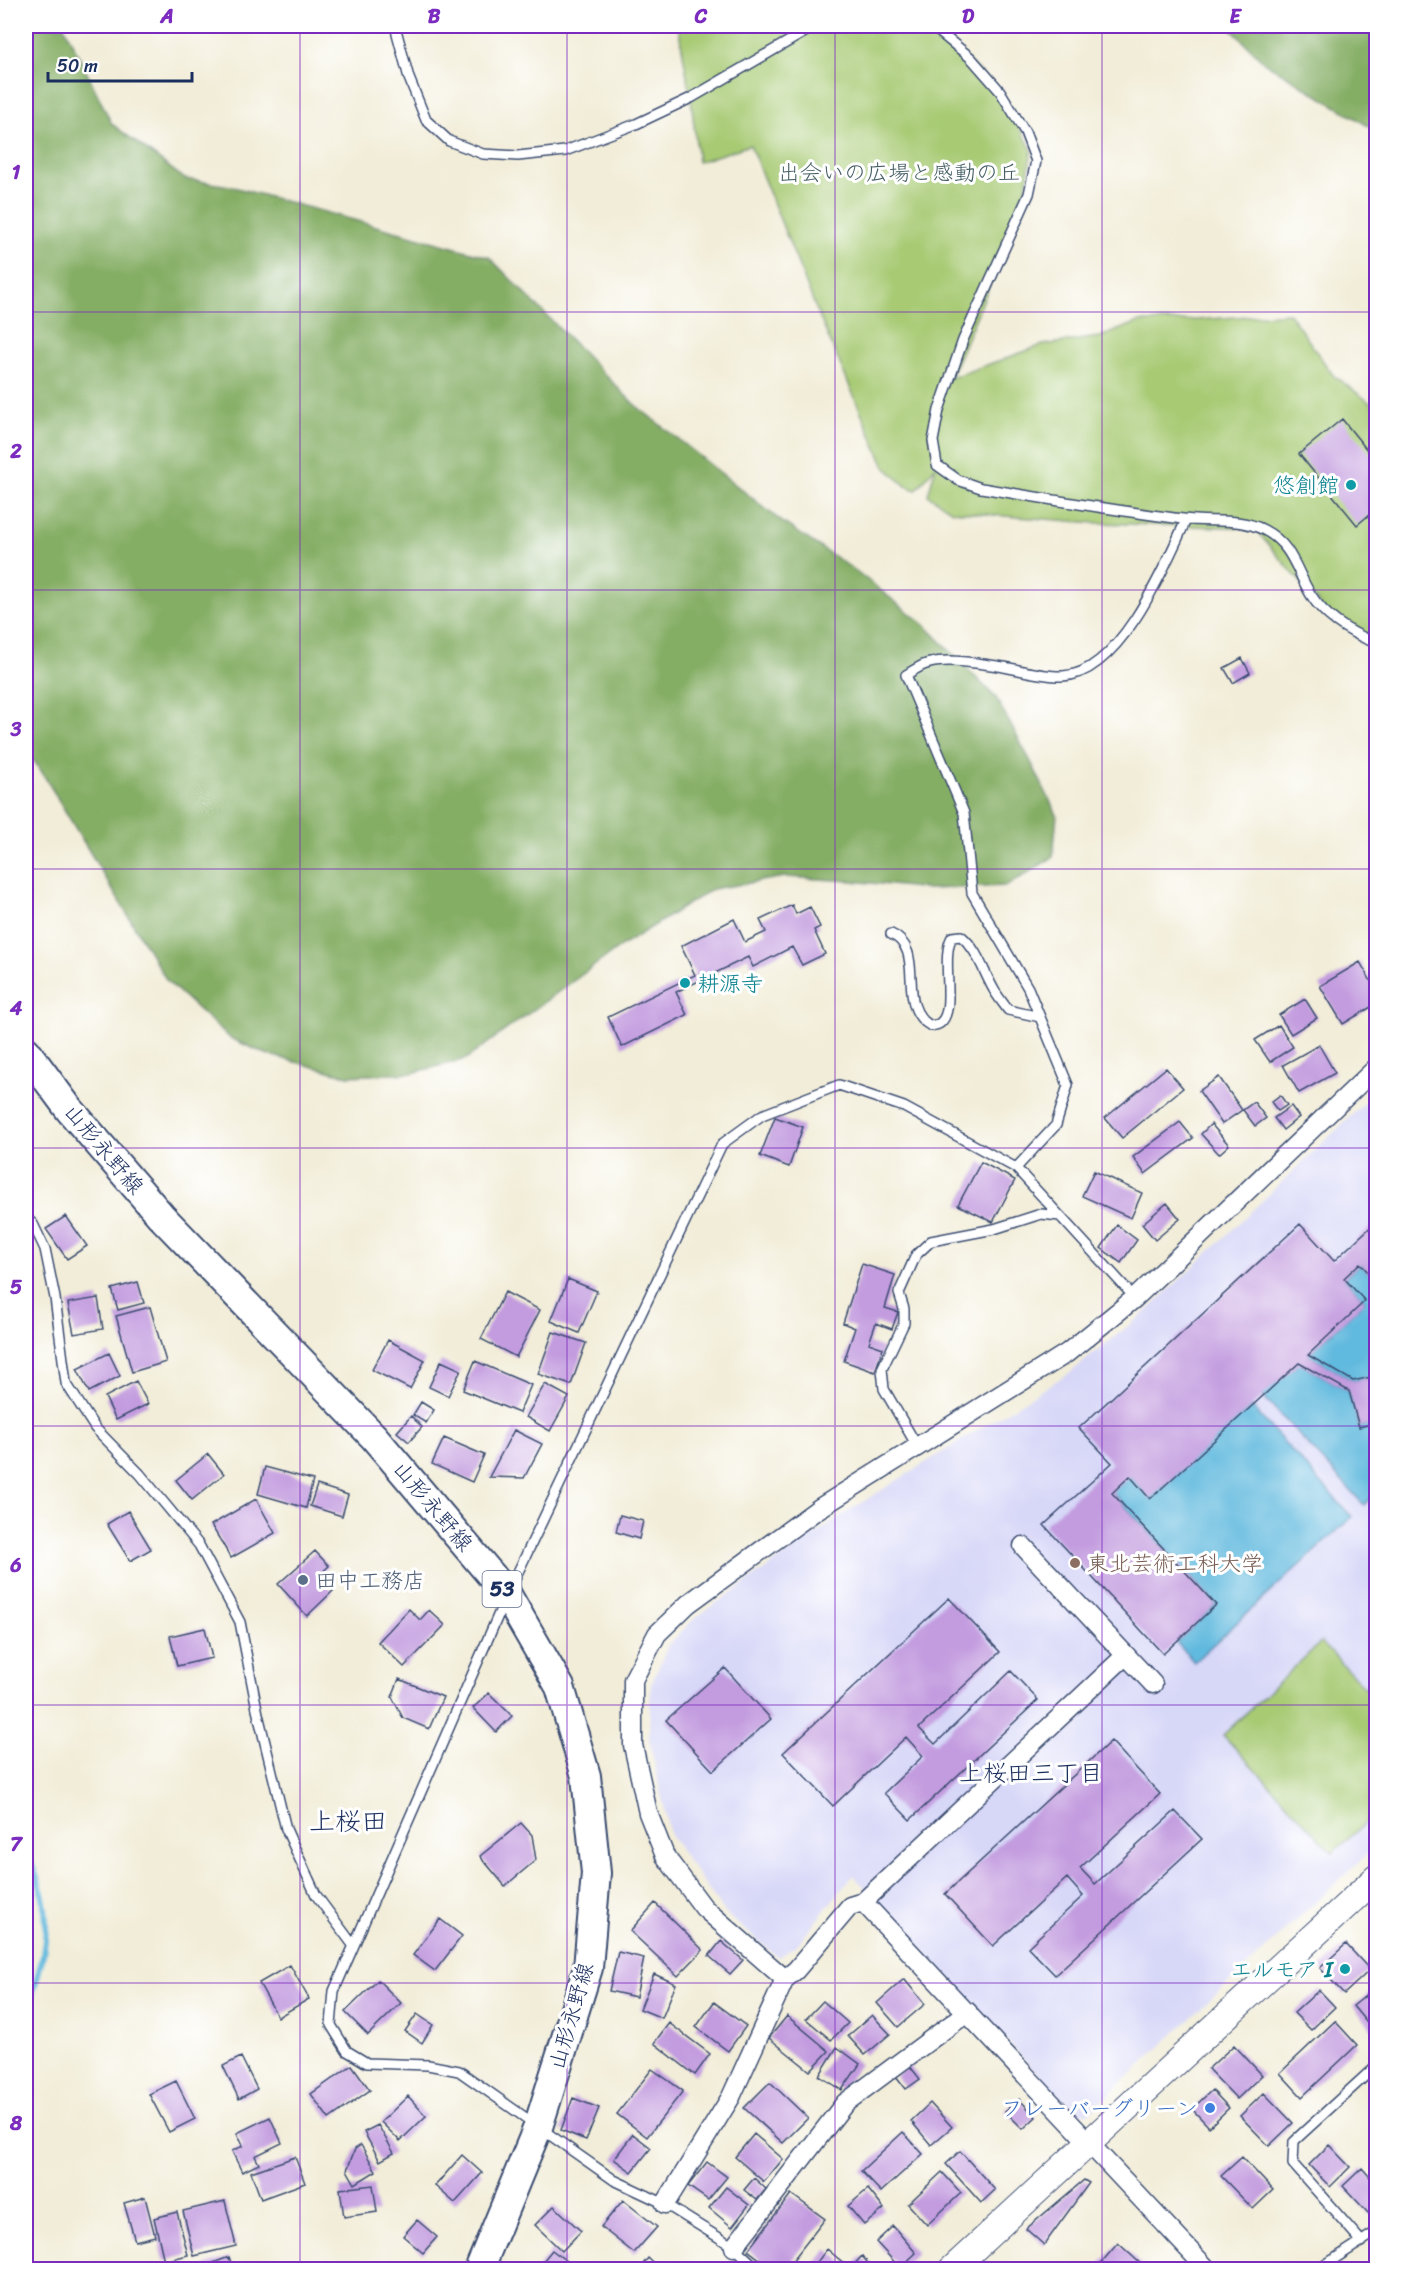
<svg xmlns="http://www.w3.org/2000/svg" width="1402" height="2295" viewBox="0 0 1402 2295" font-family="Sriracha,'Klee One',sans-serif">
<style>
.built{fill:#d7d7f8}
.green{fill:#a7ca73;stroke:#617c68;stroke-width:1.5}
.forest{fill:#85ae65;stroke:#506e62;stroke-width:1.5}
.water{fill:#61b9de;stroke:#3e749e;stroke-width:1.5}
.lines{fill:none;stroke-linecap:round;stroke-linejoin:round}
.stream{stroke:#61b9de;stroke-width:6}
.building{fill:#c39cdf}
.lane-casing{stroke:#3b4c70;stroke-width:12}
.street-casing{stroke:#3b4c70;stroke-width:21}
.secondary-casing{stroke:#3b4c70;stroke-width:28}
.primary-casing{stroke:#3b4c70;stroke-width:32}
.lane{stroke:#fff;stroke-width:9}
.street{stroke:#fff;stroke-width:18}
.secondary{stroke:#fff;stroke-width:26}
.primary{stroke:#fff;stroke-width:28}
.grid{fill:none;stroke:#7b2cbf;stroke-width:1.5;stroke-opacity:0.55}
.culture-dot{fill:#0f9aa8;stroke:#fff;stroke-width:2}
.education-dot{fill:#8d6e63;stroke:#fff;stroke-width:2}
.service-dot{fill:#5c6f8a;stroke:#fff;stroke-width:2}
.shop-dot{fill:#3f7fe0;stroke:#fff;stroke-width:2}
.labels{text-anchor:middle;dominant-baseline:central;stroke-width:6;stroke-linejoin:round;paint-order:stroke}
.shield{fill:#fff;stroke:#5f6d8e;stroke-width:1.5}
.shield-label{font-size:21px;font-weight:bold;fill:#1b2f5e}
.park-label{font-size:22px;fill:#455e64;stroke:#fff}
.culture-label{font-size:22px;fill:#0d838f;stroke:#fff;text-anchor:end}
.street-label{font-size:22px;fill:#1b2f5e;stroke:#fff}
.education-label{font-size:22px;fill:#785e54;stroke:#fff;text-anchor:start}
.service-label{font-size:22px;fill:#4e5e75;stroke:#fff;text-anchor:start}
.shop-label{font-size:22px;fill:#366cbe;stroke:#fff;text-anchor:end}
.neighbourhood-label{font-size:24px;fill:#1b2f5e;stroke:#fff}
.quarter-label{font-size:26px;fill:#1b2f5e;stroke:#fff}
.neatline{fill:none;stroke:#7b2cbf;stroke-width:2}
.grid-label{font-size:20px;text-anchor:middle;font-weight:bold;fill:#7b2cbf}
</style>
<rect width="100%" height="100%" fill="#fff"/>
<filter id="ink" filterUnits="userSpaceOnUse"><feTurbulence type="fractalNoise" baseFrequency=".0167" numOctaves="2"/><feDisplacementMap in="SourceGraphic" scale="12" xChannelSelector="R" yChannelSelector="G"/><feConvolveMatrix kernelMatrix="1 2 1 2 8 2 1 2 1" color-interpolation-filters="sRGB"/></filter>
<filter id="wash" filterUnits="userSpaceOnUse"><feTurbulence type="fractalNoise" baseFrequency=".008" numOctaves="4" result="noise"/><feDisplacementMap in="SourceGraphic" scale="24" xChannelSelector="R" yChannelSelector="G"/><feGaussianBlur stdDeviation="1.35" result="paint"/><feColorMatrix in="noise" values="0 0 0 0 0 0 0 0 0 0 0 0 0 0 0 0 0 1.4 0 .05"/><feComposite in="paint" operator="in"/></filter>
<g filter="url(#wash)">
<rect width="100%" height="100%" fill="#f2edd8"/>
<path class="built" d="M1376,1092V1846L1089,2113H1074L853,1875L796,1946L778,1957L726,1914L670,1835L649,1738L651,1685L668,1645L695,1618L853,1508L1072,1371L1148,1310Z"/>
<path class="green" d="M678,26H931L1000,91L1032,150L1023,207L950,378L1043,345L1100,337L1139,322L1183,321L1289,313L1333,375L1376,407V640L1335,622L1254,528L1097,523L1005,516L952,511L928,495L936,466L916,490L906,486L885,467L819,316L750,145L698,162L691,98Z
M1321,1642L1376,1699V1813L1333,1853L1223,1735Z"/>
<path class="forest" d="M26,26H64L112,124L185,179L230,186L489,257L634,404L781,521L856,571L925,625L996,698L1031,762L1057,815L1053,857L1007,886L929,889L851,881L785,877L712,889L620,947L466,1059L412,1073L348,1076L266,1054L230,1038L167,981L40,769L26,751Z
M1228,26H1376V125L1368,126L1265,63Z"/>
<path class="water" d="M1361,1264L1376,1281V1376L1353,1381L1308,1355L1365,1301L1344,1278Z
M1299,1363L1349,1391L1359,1427L1376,1423V1493L1364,1505L1262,1395Z
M1251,1406L1352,1517L1194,1662L1176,1642L1216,1605L1112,1492L1130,1476L1150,1498Z"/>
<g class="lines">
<path class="stream" d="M26,1848C31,1864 39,1880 43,1897C52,1937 39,1974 26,2012"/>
</g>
<g id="blocks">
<path class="building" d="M1342,419L1376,461V512L1375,510L1357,525L1299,454Z
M1242,658L1250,673L1233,683L1224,668Z
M792,905L796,914L810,907L820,927L814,930L825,954L802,965L792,947L753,967L748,957L676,992L687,1015L622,1047L608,1017L695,975L681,946L734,919L745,942L766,932L760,920Z
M1360,962L1376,990V1004L1343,1024L1320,986Z
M1305,999L1317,1018L1291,1034L1279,1015Z
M1279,1025L1293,1047L1270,1062L1255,1040Z
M1319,1045L1335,1073L1299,1093L1283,1065Z
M1166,1068L1183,1088L1122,1138L1105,1118Z
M1219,1077L1242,1110L1222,1124L1199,1091Z
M1280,1095L1287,1105L1278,1111L1271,1102Z
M1254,1102L1266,1118L1255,1126L1243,1110Z
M1291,1106L1299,1117L1283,1130L1274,1118Z
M775,1117L803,1127L789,1167L760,1156Z
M1180,1122L1193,1138L1145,1174L1133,1157Z
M1211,1124L1229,1145L1219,1154L1201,1134Z
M981,1162L1015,1180L993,1222L958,1205Z
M1094,1171L1142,1193L1131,1218L1082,1196Z
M1167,1203L1180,1219L1155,1240L1142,1224Z
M66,1216L87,1246L67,1259L46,1229Z
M1376,1222V1281L1360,1263L1344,1278L1365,1301L1308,1355L1353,1381L1376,1376V1423L1359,1427L1349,1391L1299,1363L1150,1499L1130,1476L1112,1493L1216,1605L1163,1654L1044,1525L1112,1463L1079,1428L1300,1224L1334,1261Z
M1117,1225L1137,1240L1121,1263L1101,1248Z
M862,1264L895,1275L885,1308L898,1312L892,1329L876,1323L869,1343L883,1348L875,1372L844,1361L855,1328L843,1323Z
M568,1279L597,1291L579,1333L551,1321Z
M138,1282L144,1303L118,1310L112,1289Z
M505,1292L540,1310L516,1357L481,1339Z
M98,1298L103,1329L74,1334L68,1303Z
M150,1307L166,1362L132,1372L116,1316Z
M553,1332L586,1343L571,1385L538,1374Z
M388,1340L425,1360L410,1389L372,1370Z
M109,1353L120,1376L89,1392L77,1369Z
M441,1361L461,1370L448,1396L429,1387Z
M475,1361L531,1385L519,1413L463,1390Z
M136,1381L148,1404L116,1420L105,1397Z
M545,1384L569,1397L550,1431L526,1417Z
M421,1402L434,1410L426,1423L413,1415Z
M411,1416L422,1427L409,1442L397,1432Z
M514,1430L542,1444L524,1478L489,1477Z
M444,1438L484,1455L472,1482L432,1464Z
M208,1454L224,1474L192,1500L176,1480Z
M265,1467L313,1480L306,1508L258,1494Z
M317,1485L348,1495L342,1516L310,1506Z
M256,1499L275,1533L231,1558L211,1525Z
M128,1511L151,1549L130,1561L107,1524Z
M620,1515L643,1521L639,1539L616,1532Z
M315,1551L329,1566L319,1575L333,1591L307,1616L278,1584Z
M949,1598L1000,1652L919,1728L935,1744L1011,1671L1038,1700L910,1820L884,1793L923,1756L906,1737L833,1806L783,1753Z
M409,1609L420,1620L429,1610L445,1625L404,1667L378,1642Z
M205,1628L212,1658L177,1666L170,1636Z
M725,1668L771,1719L713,1771L666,1720Z
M399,1679L443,1697L429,1729L403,1718L392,1697Z
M489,1693L512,1716L496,1732L473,1708Z
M1111,1741L1160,1794L1080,1868L1095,1884L1175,1811L1202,1839L1055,1975L1028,1947L1083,1896L1067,1878L993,1946L945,1894Z
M521,1823L532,1835L536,1860L505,1886L480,1856Z
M655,1903L703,1950L678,1976L630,1931Z
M440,1919L462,1936L435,1971L413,1955Z
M721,1941L743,1960L730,1974L709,1956Z
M1346,1944L1370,1970L1344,1994L1320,1968Z
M618,1952L644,1958L636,1997L609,1991Z
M290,1965L309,1999L278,2017L259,1983Z
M654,1974L676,1984L662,2018L640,2009Z
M904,1979L925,2004L898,2027L877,2003Z
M378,1980L401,2003L368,2035L345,2012Z
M1374,1989L1376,1992V2034L1353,2006Z
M1319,1990L1335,2007L1311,2030L1294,2013Z
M823,2001L848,2023L831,2040L806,2019Z
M714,2002L746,2026L728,2051L696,2027Z
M417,2014L433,2025L422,2043L405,2031Z
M872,2015L890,2034L865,2055L848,2036Z
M787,2016L829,2051L810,2071L769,2038Z
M1335,2021L1357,2045L1302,2097L1280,2073Z
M669,2023L710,2054L695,2075L654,2043Z
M1234,2045L1262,2075L1237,2099L1208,2069Z
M837,2047L860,2064L842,2090L819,2076Z
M241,2057L257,2089L239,2099L223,2066Z
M352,2065L370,2090L329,2119L311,2094Z
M909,2065L920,2079L906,2089L896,2076Z
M652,2069L683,2091L647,2137L617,2114Z
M176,2081L195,2119L169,2132L149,2094Z
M770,2082L808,2118L783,2143L744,2108Z
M1212,2090L1229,2108L1209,2127L1192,2109Z
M1264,2093L1293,2123L1269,2146L1240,2116Z
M408,2096L426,2116L400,2141L381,2122Z
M573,2098L599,2108L586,2140L561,2130Z
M1019,2099L1036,2117L1023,2129L1005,2111Z
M930,2103L952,2127L931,2145L911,2121Z
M270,2117L282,2143L255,2156L259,2164L242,2172L232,2151L243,2146L237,2133Z
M378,2125L394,2153L380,2161L364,2132Z
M903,2132L923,2154L881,2192L861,2171Z
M633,2134L651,2148L632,2172L614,2159Z
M754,2134L783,2159L764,2182L735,2157Z
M361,2145L376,2171L355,2184L347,2170L355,2149Z
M1329,2145L1350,2167L1330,2187L1309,2165Z
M960,2151L995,2190L981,2203L946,2164Z
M462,2155L482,2173L455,2203L435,2186Z
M295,2157L305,2183L261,2199L251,2172Z
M1242,2157L1273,2190L1253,2209L1221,2176Z
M707,2162L727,2177L708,2200L688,2186Z
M1362,2168L1376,2184V2207L1369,2214L1343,2186Z
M942,2172L961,2193L927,2225L908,2204Z
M754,2178L766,2189L757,2200L744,2190Z
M1084,2180L1089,2183L1044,2245L1026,2229Z
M373,2185L377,2212L344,2217L340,2189Z
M726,2187L749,2205L732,2227L709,2208Z
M868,2189L884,2209L864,2225L848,2206Z
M791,2194L825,2219L785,2270H774L748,2250Z
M145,2197L155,2236L135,2241L124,2203Z
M623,2200L657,2227L634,2253L601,2227Z
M225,2201L236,2246L194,2256L183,2211Z
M554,2206L581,2231L562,2251L535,2225Z
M177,2212L188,2255L164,2261L154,2218Z
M417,2220L437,2237L423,2253L403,2236Z
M893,2226L916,2253L900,2268L876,2242Z
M1118,2243L1142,2265L1138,2270H1095Z
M827,2249L846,2265L842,2270H811Z
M552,2250L565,2260L558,2270H542L538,2267Z
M862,2256L874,2270H849Z
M229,2257L234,2270H206L205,2266Z
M648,2258L661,2270H638Z"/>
</g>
</g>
<g filter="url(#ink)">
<use href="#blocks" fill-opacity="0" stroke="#3b4c70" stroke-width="1.5"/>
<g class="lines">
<defs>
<path id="lane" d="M395,26L409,78L426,120L449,141L483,154L518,156L565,151L636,124L691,98L815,26
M932,26L971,58L1000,91L1025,132L1036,161L1029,194L963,340L939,410L933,441L937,465L958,480L981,488C1048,499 1116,511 1183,519C1211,523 1239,517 1264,530C1293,545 1296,571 1311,595C1326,619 1351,633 1376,643
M891,934C928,950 894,1006 931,1026C934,1025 938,1025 940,1023C957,1011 940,957 952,937L961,936C978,950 983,971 994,990C998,997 1003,1003 1008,1010L1040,1017
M1016,1168L1056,1125L1068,1085L1028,988L972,893L964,813L906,675C913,671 922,664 930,663C950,658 984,664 1004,667C1021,670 1046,677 1063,676C1120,674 1166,564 1186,520
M26,1218L33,1224L45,1249L55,1298L66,1383L95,1428L140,1474L199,1545L240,1622L258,1714L286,1829L316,1895L353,1945
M917,1446L884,1389L882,1369L904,1323V1309L899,1293L916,1255L931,1241L994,1229L1041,1214L1060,1216
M1362,2242L1293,2164L1294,2141L1376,2066
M759,2270L734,2247L665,2204L614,2180L459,2071L428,2065L367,2063L347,2051L331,2025L334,1991L507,1595L722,1144L762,1115L839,1085L904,1107L1016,1168L1135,1298
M1317,2270L1376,2232"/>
<path id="street" d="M1023,1546L1153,1684
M863,1902L1208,2270
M785,1979L704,1908L665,1856L648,1813L633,1745V1680L657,1634L688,1604L818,1509L1067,1353L1135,1298L1376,1068
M665,2204L731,2097L785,1979L796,1970L850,1906L863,1902L1126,1655
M734,2247L845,2103L968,2012"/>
<path id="secondary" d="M951,2270L1376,1878"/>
<path id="primary" d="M26,1051L69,1109L161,1216L374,1437L491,1575L507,1595L560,1687L586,1776L596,1873L588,1968L538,2127L479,2270"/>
</defs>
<use href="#lane" class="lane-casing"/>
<use href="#street" class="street-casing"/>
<use href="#secondary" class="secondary-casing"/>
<use href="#primary" class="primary-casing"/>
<use href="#lane" class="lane"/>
<use href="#street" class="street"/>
<use href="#secondary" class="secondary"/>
<use href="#primary" class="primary"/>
</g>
</g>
<path class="grid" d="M300,26V2270M567,26V2270M835,26V2270M1102,26V2270M26,312H1376M26,590H1376M26,869H1376M26,1148H1376M26,1426H1376M26,1705H1376M26,1983H1376"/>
<g class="culture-dot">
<circle cx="1351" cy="485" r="6"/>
<circle cx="685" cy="983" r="6"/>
<circle cx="1345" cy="1969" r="6"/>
</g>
<circle class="education-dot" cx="1075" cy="1563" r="6"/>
<circle class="service-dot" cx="303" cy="1580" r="6"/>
<circle class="shop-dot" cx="1210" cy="2108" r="6"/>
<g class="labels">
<rect class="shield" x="482.5" y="1571" width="39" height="36" rx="4.5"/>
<g class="shield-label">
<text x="502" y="1589">53</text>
</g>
<g class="park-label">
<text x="899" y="172">出会いの広場と感動の丘</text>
</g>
<g class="culture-label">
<text x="1339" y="485">悠創館</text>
<text x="697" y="983" text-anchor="start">耕源寺</text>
<text x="1333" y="1969">エルモア I</text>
</g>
<g class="street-label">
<text transform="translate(104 1149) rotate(50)">山形永野線</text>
<text transform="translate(433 1506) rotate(50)">山形永野線</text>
<text transform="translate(571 2016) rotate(-74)">山形永野線</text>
</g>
<g class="education-label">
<text x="1087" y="1563">東北芸術工科大学</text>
</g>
<g class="service-label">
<text x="315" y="1580">田中工務店</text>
</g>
<g class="shop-label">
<text x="1198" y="2108">フレーバーグリーン</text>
</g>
<g class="neighbourhood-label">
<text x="1031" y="1773">上桜田三丁目</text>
</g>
<g class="quarter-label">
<text x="348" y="1821">上桜田</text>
</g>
</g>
<rect width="1402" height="2295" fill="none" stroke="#fff" stroke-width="66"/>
<path d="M48 72v9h144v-9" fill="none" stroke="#1b2f5e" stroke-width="3"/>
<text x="57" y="72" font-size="18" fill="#1b2f5e" stroke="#ffffff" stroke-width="4.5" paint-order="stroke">50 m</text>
<rect x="33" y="33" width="1336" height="2229" class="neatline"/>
<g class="grid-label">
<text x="167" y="23">A</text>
<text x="434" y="23">B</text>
<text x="701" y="23">C</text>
<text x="968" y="23">D</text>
<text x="1235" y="23">E</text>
<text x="16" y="179">1</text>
<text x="16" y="458">2</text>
<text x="16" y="736">3</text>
<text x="16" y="1015">4</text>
<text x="16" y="1294">5</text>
<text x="16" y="1572">6</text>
<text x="16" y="1851">7</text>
<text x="16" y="2130">8</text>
</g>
</svg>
